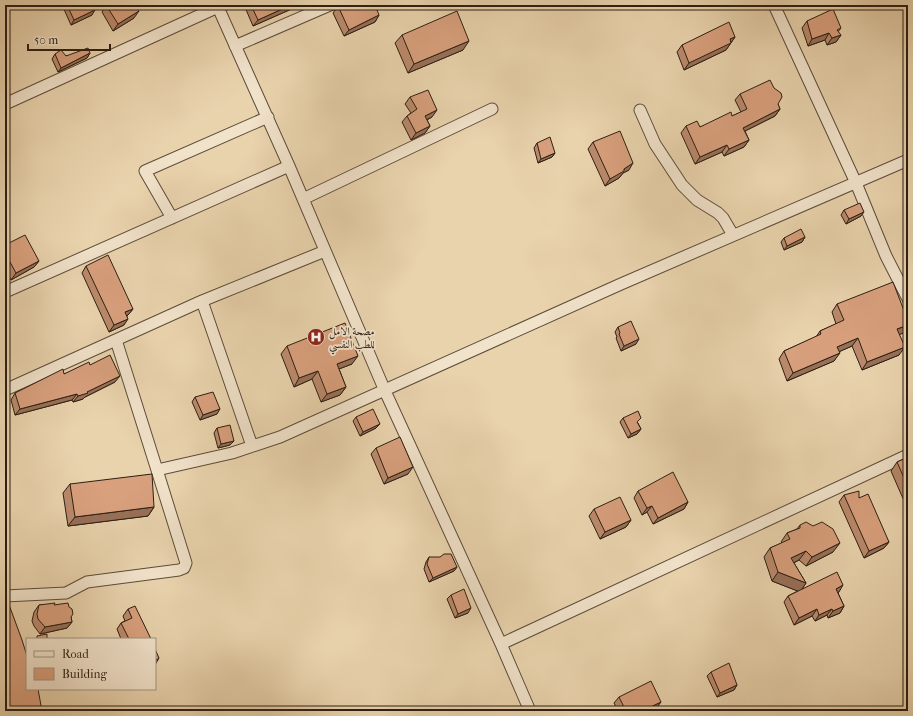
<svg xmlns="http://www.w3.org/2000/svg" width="913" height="716" viewBox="0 0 913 716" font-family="'IM FELL French Canon',Amiri,serif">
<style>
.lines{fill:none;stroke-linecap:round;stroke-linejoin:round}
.minor-casing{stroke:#5b4c3a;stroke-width:13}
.minor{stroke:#f1e2ca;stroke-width:11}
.wall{fill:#bb8a6c;stroke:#2c1f13}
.shaded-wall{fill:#987058;stroke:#2c1f13}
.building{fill:#d9a07d;stroke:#2c1f13}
.labels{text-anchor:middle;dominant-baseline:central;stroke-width:3.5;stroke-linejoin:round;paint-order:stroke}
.poi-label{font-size:11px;fill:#2c1f13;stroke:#f1e2ca;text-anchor:start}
</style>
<rect width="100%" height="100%" fill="#e9d3ad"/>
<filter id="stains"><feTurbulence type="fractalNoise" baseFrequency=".005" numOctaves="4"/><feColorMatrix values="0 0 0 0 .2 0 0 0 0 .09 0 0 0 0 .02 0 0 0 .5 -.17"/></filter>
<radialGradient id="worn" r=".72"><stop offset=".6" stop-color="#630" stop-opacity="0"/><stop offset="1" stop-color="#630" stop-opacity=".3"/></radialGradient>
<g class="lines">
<defs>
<path id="minor" d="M217,5L289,166L385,391L501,644L530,711
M774,5L856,183L886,256L908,299
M235,46L330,5
M5,104L218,7
M640,110L655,144L682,185L697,200L718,213L723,218L733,235
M303,199L492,109
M172,218L145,171L268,117
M5,292L289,166
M202,301L252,446
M116,340L157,470
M5,390L202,301L325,251
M5,596L66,593L87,582L179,570L184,568L186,563L157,470L232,453L280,437L621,284L908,160
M501,644L908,455"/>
</defs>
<use href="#minor" class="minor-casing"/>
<use href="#minor" class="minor"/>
</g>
<path class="wall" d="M65,5H93L92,15L71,25L63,7Z
M106,5L134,18L113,31L102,12Z
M244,5H297L296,7L253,26Z
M338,6L379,15L375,22L344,36L333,13Z
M807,21L841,28L838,32L841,35L836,42L827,45L825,40L808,46L802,28Z
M402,35L463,50L408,73L395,43Z
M735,37L726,50L684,70L677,52L682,45Z
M90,53L87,58L58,72L52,59L55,54L66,56Z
M740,94L778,104L780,109L775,116L745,131L749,140L744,147L724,156L722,152L695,164L681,133L686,126L700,127L732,116L741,112L735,100Z
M410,97L432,117L427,120L430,126L425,133L411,140L402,122L407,116L411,113L405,104Z
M593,142L629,170L623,173L619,178L605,186L588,149Z
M537,143L555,153L552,157L538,163L534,148Z
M844,210L861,216L846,224L841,215Z
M805,237L802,242L784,250L781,242L784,238Z
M5,245L39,261L34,267L11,280L5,269Z
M86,266L133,309L128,315L127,316L124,325L109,332L82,273Z
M837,304L908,321V326L904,333L899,334V355L862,370L852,346L840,351L834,361L787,381L779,359L784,351L816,337L820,331L836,324L832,312Z
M618,327L636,344L621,351L616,338L617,337L615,332Z
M287,346L352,364L339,369L346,387L340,395L321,402L312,379L294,387L281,354Z
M90,365L115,382L85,397L83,399L73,402L72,400L15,415L11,400L15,393L64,374Z
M195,397L217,414L200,420L192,402Z
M356,417L380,424L376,428L360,436L353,421Z
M623,418L638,423L641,429L637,434L628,438L620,422Z
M217,428L230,445L218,448L214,433Z
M376,448L408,474L384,484L371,454Z
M908,457V510L891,471L897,462Z
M70,484L154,507L148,516L68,526L63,493Z
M638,491L688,502L684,509L653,524L647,512L642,515L634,498Z
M844,495L859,498L889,542L884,548L864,558L839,502Z
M594,509L631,520L626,527L600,539L589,516Z
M800,525L833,552L806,566L799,560L794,563L806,583L802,589L839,592L838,593L844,606L840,613L828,618L827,615L815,621L812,616L794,625L784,602L788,596L798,591L772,581L764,557L770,548L782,543L781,542L787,533L797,529Z
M429,557L457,567L454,571L429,582L424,569L426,562Z
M451,595L468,613L455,618L447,599Z
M5,604L42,711H5Z
M39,605H54L71,617L72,622L67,628L40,634L34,626L32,621L34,612Z
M128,609L151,639H121L117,629L121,623L125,621L123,616Z
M711,672L737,685L734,690L717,697L707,676Z
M619,697L661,702L656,708L651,711H618L614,703Z"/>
<path class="shaded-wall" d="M291,5H297L296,7L253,26L258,20Z
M95,10L92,15L71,25L74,20Z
M139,11L134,18L113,31L118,24Z
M379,15L375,22L344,36L349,30Z
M829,33L825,40L808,46L812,39Z
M841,35L836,42L827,45L832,38Z
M735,37L726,50L684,70L689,63L730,39Z
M469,41L463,50L408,73L414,64Z
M90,53L87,58L58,72L61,68Z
M780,109L775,116L739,134L743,128Z
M437,110L432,117L420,123L425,116Z
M430,126L425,133L411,140L416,133Z
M749,140L744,147L724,156L729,149Z
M727,145L722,152L695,164L700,157Z
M555,153L552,157L538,163L541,159Z
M633,163L629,170L623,173L619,178L605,186L610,179L624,169Z
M864,212L861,216L846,224L849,219Z
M805,237L802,242L784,250L787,246Z
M39,261L34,267L11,280L16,273Z
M133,309L128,315L121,319L125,312Z
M128,319L124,325L109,332L114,325Z
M908,325V326L904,333L892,337L897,329Z
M858,338L852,346L832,355L837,347Z
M639,339L636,344L621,351L624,346Z
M905,347L899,355L862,370L867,362Z
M840,353L834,361L787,381L793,373Z
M358,356L352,364L331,372L337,364Z
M318,371L312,379L294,387L299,378Z
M120,376L115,382L85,397L83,399L73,402L78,396Z
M346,387L340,395L321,402L327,394Z
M77,394L72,400L15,415L20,409Z
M220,409L217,414L200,420L203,415Z
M380,424L376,428L360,436L363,432Z
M641,429L637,434L628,438L631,434Z
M234,441L230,445L218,448L221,444Z
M413,467L408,474L384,484L388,478Z
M688,502L684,509L653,524L658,518Z
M652,506L647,512L642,515L647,508Z
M154,507L148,516L68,526L75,517Z
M631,520L626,527L600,539L605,532Z
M889,542L884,548L864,558L869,551Z
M840,543L833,552L806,566L812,557Z
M806,551L799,560L785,567L791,558Z
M457,567L454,571L429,582L433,578Z
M778,572L806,583L800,592L772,581Z
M843,585L839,592L831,596L836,589Z
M844,606L840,613L828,618L833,611Z
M471,608L468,613L455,618L458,614Z
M817,609L812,616L794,625L799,618Z
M832,609L827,615L815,621L819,615Z
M72,622L67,628L40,634L45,627Z
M159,658L155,665V661Z
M737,685L734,690L717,697L720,693Z
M661,702L656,708L651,711H642Z"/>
<path class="building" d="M67,5H93L95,10L74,20Z
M106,5H135L139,11L118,24Z
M251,5H291L258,20Z
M341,5H375L379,15L349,30L338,6Z
M833,9L841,28L837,30L841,35L832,38L829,33L812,39L807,21Z
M457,11L469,41L414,64L402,35Z
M729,22L735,37L730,39L731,43L689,63L682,45Z
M88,48L90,53L61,68L55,54L61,50L66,56Z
M770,80L774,88L781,93L782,97L778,104L780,109L743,128L749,140L729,149L727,145L700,157L686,126L697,121L700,127L731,112L732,116L747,109L740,94Z
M428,90L437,110L425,116L430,126L416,133L407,116L417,109L410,97Z
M620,131L633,163L624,169V171L610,179L593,142Z
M550,137L555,153L541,159L537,143Z
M860,203L864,212L849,219L844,210Z
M801,229L805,237L787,246L784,238Z
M25,235L39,261L16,273L5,253V245Z
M108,255L133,309L125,312L128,319L114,325L86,266Z
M893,282L908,321V325L897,329L905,347L867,362L858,338L837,347L840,353L793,373L784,351L821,334L820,331L844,320L837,304Z
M631,321L639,339L624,346L619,334L620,333L618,327Z
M345,323L358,356L337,364L346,387L327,394L318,371L299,378L287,346Z
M110,355L120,376L87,392L88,393L78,396L77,394L20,409L15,393L63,369L64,374L89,362L90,365Z
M213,392L220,409L203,415L195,397Z
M373,409L380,424L363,432L356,417Z
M638,411L641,418L637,422L641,429L631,434L623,418Z
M230,425L234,441L221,444L217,428Z
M400,437L413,467L388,478L376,448Z
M908,457V487L897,462Z
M673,472L688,502L658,518L652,506L647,508L638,491Z
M152,474L154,507L75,517L70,484Z
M859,491V498L868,494L889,542L869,551L844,495Z
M620,497L631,520L605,532L594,509Z
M806,522L813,526L822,522L833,529L840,543L812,557L806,551L791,558L806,583L778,572L770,548L790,539L787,533L800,528V525Z
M444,554H451L457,567L433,578L427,564L429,557H440Z
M837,572L843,585L836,589L844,606L833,611L832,609L819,615L817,609L799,618L788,596Z
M464,589L471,608L458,614L451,595Z
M8,602L22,640L27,656V689H38L42,711H11L5,684V604Z
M55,603L54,605L68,603L69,607L72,609L73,614L71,617L72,622L45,627L38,619L37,614L39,605Z
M135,606L151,639H129L121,623L132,618L128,609Z
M47,634V639H37V636Z
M155,649L159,658L155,661Z
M729,663L737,685L720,693L711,672Z
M651,681L661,702L642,711H626L619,697Z"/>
<defs>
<symbol id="hospital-disc" viewBox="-11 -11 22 22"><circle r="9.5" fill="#8f2418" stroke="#f1e2ca"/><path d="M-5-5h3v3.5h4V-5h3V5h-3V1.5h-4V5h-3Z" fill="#fff"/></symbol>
</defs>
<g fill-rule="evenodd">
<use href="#hospital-disc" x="306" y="327" width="20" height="20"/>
</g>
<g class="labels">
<g class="poi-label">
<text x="329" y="331">مصحة الامل<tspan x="329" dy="13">للطب النفسي</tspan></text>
</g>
</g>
<rect width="913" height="716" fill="none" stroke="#e9d3ad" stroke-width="20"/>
<rect x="6" y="6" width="901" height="704" fill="none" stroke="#2c1f13" stroke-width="2"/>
<rect x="10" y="10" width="893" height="696" fill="none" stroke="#2c1f13"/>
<rect x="26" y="638" width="130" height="52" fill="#f1e2ca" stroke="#a29481"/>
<rect x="34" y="651" width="20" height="6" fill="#f1e2ca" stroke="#a29481"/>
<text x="62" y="658" font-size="12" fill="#2c1f13">Road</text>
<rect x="34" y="668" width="20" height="12" fill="#d9a07d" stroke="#a29481"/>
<text x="62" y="678" font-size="12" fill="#2c1f13">Building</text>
<path d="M28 44v6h82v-6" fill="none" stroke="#2c1f13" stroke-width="2"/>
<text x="34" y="44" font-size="12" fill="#2c1f13" stroke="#f1e2ca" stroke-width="3" paint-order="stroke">50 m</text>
<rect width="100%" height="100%" filter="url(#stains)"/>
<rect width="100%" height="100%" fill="url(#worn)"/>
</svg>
